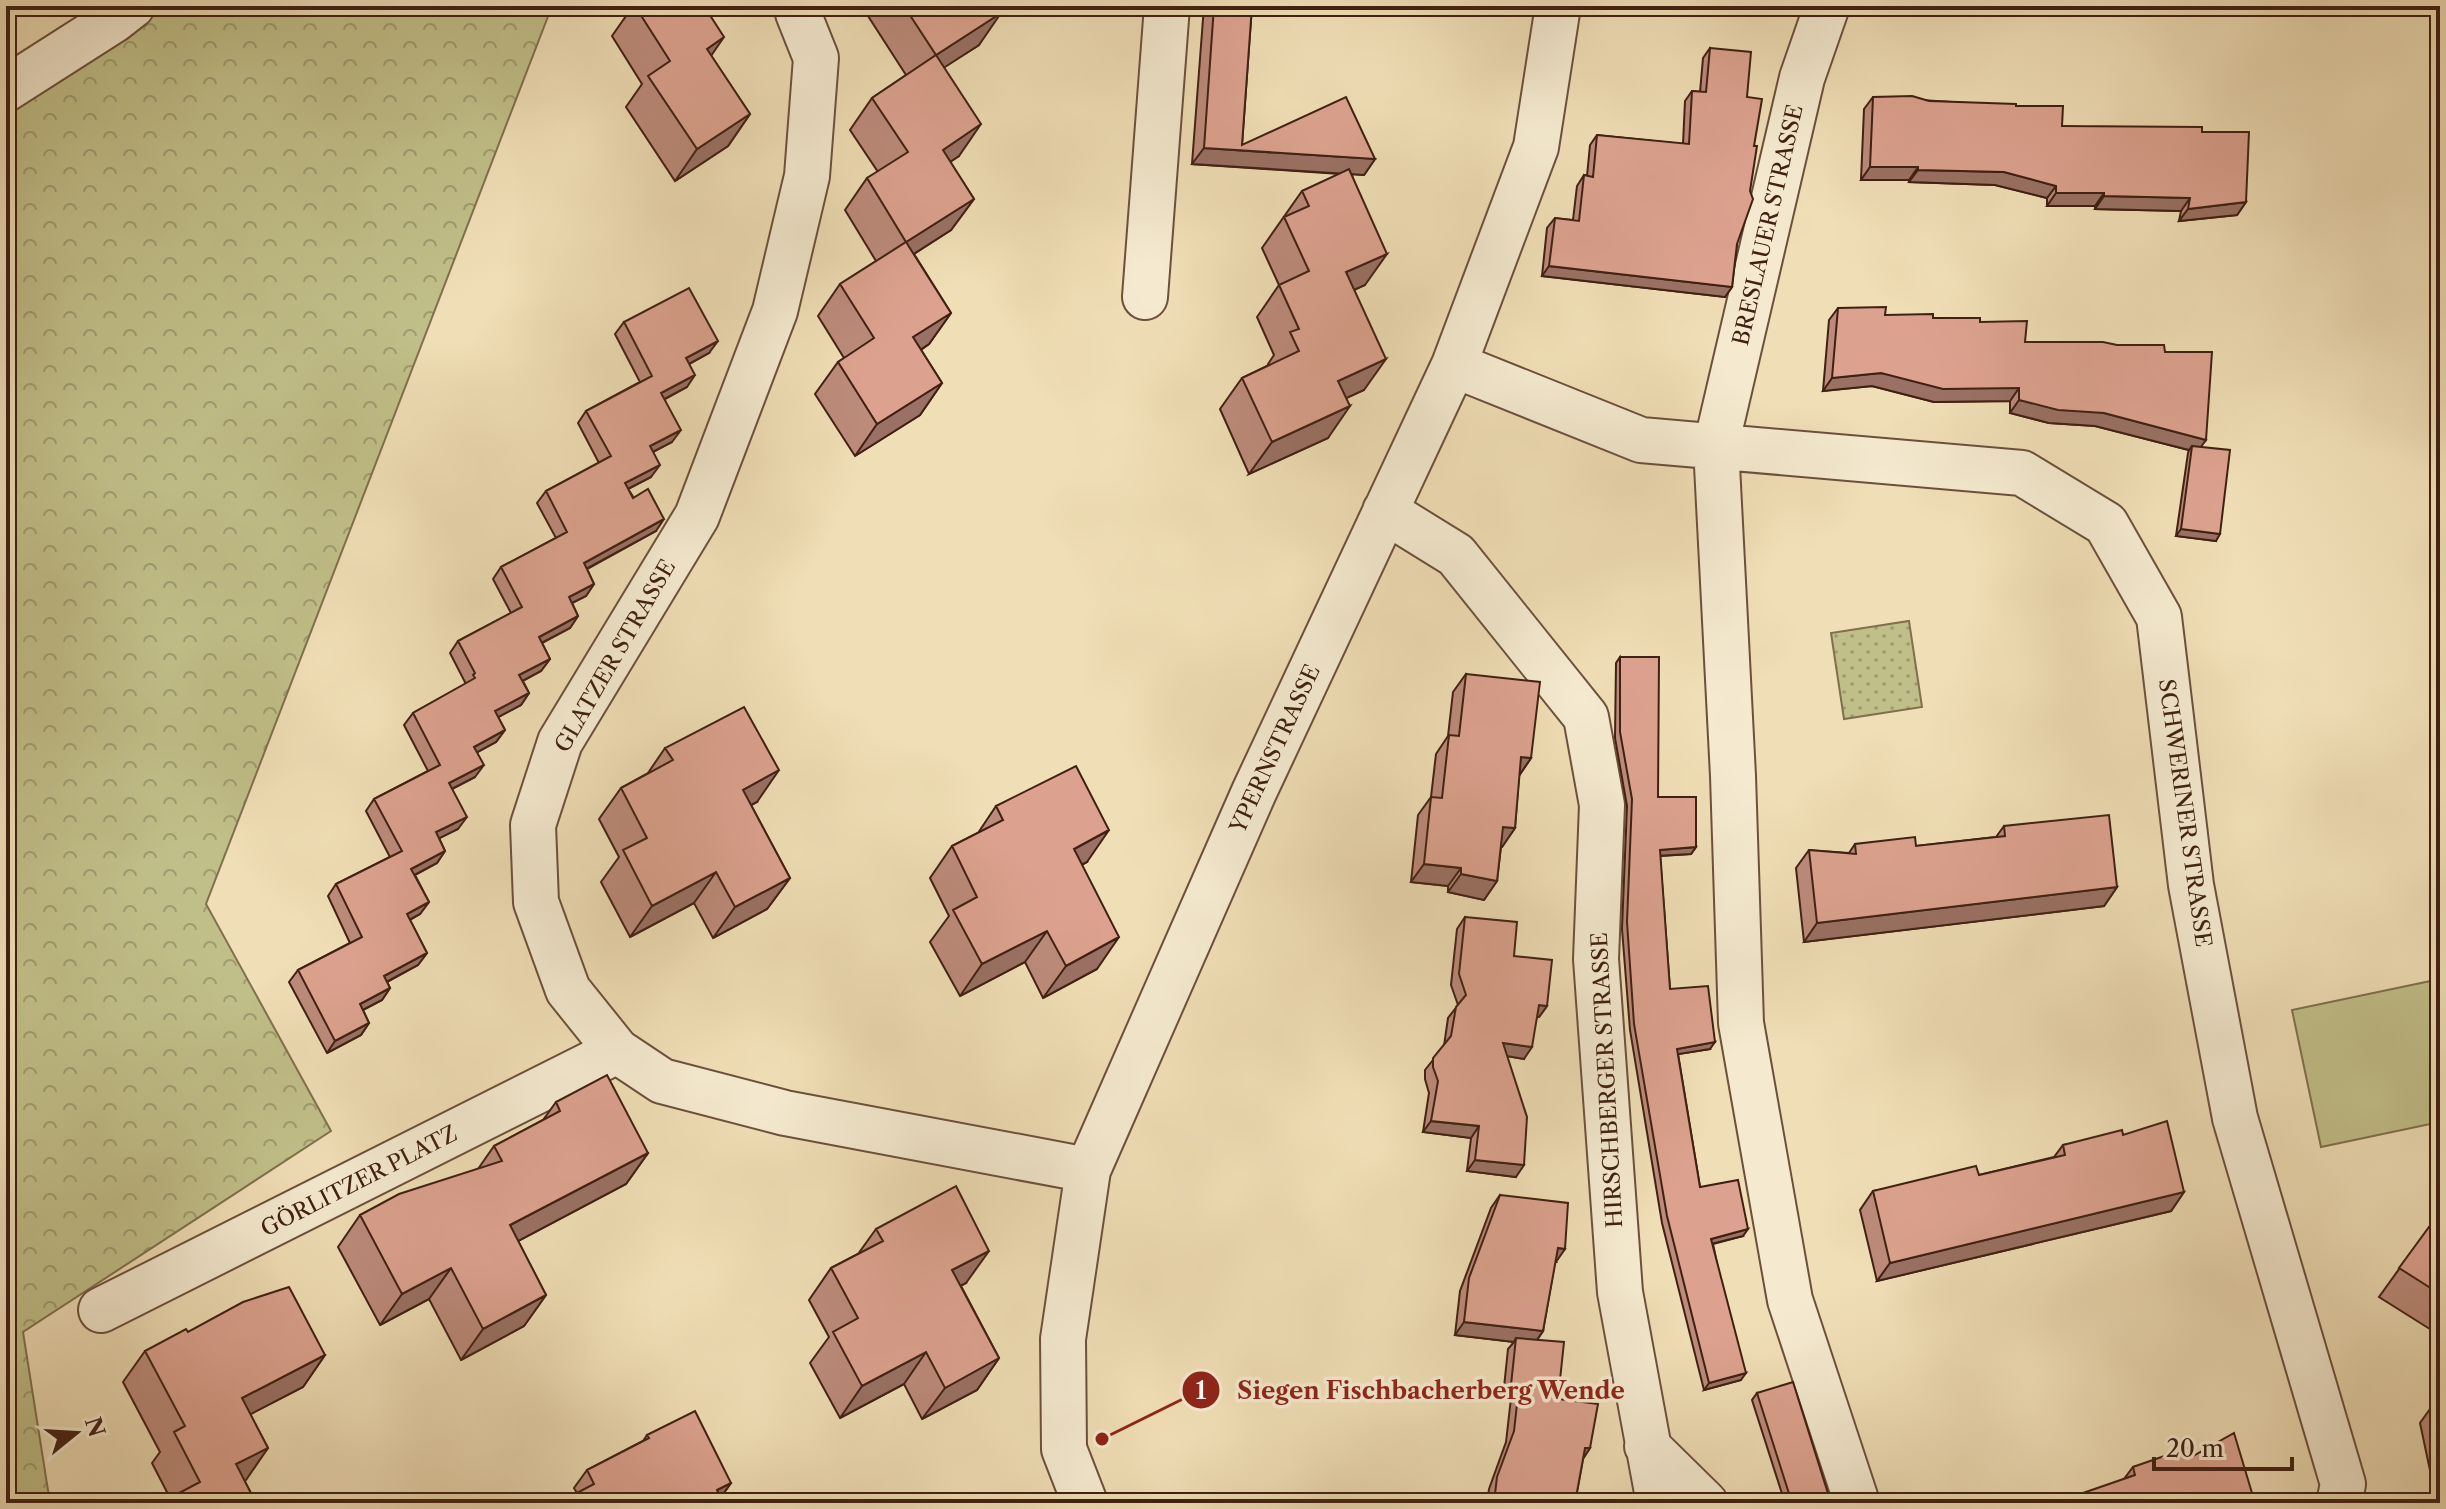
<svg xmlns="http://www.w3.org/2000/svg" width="2446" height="1509" viewBox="0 0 2446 1509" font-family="'Libre Caslon Text',serif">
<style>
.grass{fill:url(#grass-dots);stroke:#80704e;stroke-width:2}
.forest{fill:url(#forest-crowns);stroke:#80704e;stroke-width:2}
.garden{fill:#c1bf89;stroke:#80704e;stroke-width:2}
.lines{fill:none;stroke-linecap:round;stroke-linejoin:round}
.minor-casing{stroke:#6c503c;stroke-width:48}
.minor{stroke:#f5ead0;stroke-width:44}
.wall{fill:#bd8b7b;stroke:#402013;stroke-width:2}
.shaded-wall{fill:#9a7164;stroke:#402013;stroke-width:2}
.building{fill:#dca28f;stroke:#402013;stroke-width:2}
.labels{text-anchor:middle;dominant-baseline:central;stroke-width:7;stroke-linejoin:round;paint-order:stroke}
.street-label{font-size:22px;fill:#402013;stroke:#f5ead0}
.leader{fill:none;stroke:#8f2418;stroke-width:3}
.callout-dot{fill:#8f2418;stroke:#f5ead0;stroke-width:3}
.mark-label{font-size:24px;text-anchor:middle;font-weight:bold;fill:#fff}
.callout-label{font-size:24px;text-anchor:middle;font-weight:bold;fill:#8f2418;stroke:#f5ead0;stroke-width:7;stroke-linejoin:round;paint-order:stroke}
</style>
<defs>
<pattern id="grass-dots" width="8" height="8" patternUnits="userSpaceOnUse" patternTransform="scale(2)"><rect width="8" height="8" fill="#c1bf89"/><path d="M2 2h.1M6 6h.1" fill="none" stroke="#9e9b6f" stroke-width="1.8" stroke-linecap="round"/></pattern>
<pattern id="forest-crowns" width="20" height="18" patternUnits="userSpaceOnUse" patternTransform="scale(2)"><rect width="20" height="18" fill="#c1bf89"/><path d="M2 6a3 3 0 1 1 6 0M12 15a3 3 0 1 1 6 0" fill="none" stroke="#9e9b6f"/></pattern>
</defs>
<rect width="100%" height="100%" fill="#f0deb6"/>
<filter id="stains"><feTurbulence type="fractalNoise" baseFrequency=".0025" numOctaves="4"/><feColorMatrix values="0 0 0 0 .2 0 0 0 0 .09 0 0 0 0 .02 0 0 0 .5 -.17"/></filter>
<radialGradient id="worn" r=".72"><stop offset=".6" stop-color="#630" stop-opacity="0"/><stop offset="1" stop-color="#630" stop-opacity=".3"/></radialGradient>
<path class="grass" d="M1909,621L1922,707L1844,719L1831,633Z"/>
<path class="forest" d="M148,6H552L206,904L331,1131L23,1332L50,1503H6V104Z"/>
<path class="garden" d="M2440,979V1122L2321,1147L2292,1010Z"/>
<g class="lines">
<defs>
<path id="minor" d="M1827,6L1802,78L1716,446L1733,776L1741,1023L1790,1300L1857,1503
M798,13L816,58L807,176L775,311L697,516L560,742L533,825L536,902L568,990L617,1051L662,1081L785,1113L1088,1170
M6,89L114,20L132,6
M1145,297L1167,6
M1454,365L1641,440L2022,473L2106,524L2159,617L2191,885L2235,1118L2343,1484L2339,1503
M1385,511L1456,555L1586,717L1602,805L1596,959L1620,1292L1659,1503
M101,1310L617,1051
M1647,1446L1705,1503
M1085,1503L1064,1449L1063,1339L1088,1170L1254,792L1454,365L1536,147L1558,6"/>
</defs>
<use href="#minor" class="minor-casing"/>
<use href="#minor" class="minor"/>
</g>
<path class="wall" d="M633,6H704L711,56L750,114L728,146L675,181L626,107L642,84L612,36Z
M875,6H996L979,45L944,67L959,156L950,162L974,199L951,230L914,254L951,313L929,344L921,350L942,383L920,415L855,456L815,394L838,362L844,358L818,316L840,284L876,261L845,210L867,178L878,172L850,130L872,98L906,75L868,16Z
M1204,6H1252L1242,145L1375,159L1364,175L1352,174L1365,285L1354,290L1364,390L1346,398L1328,438L1249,474L1220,409L1242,378L1269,365L1268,364L1274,355L1257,317L1279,285L1262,248L1302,191L1340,174L1192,164Z
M1710,48L1747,97L1737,244L1732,287L1725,297L1542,276L1547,228L1555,218L1573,220L1577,186L1584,175L1587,176L1590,145L1597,135L1683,144L1685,101L1692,91L1700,92L1703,58Z
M1873,97L2016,106L2062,126L2202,132L2246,202L2237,215L2179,221L2181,211L2095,209V206H2047V198L1995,185L1909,182V180H1861L1864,109Z
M1838,308L1885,315L1980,322L2025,342L2117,345L2165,352L2201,447L2216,541L2176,536L2188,453L2189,450L2095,426L2049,423L2010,413V401L1934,402L1872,386L1823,391L1829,320Z
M624,322L709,353L689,364L687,387L665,399L672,442L653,452L651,477L628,489L656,531L587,569L594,584L586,596L572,603L578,616L570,628L542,643L550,659L541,671L523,681L529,693L521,705L498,717L505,730L496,742L477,752L475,777L452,789L458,829L439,838L445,851L437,863L415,875L429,902L420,914L410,920L427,953L418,965L387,982L390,988L382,1000L363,1010L369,1023L361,1035L327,1053L289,982L298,970L350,943L328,896L336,884L390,857L366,811L374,799L428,771L404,725L413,713L466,684L450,653L458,641L511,613L493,579L501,567L556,538L537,503L546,491L599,463L578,423L586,411L640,382L615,334Z
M1620,657L1658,797L1696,847L1691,854L1660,856L1670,989L1710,1049L1678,1054L1700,1187L1743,1236L1713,1244L1741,1380L1704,1390L1662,1223L1630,1030L1622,929L1627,806L1615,738L1616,663Z
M1466,674L1531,758L1519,776L1515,828L1502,847H1501L1497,881L1484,900L1448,892V886L1411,882L1418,815L1431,797L1436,754L1448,736L1453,692Z
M665,748L757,802L751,805L790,878L767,909L713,938L694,903L630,937L601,882L619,857L599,819L621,788L648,773Z
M996,806L1087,862L1082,865L1097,969L1043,998L1025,962L960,996L930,942L949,916L930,878L952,846L978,833Z
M2004,826L2117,887L2104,906L1804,942L1796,868L1809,850L1849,853L1855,844L1916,846L1996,837Z
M1465,917L1514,956L1547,1006L1539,1017H1537L1524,1059L1507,1056L1516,1177L1467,1171L1471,1138L1423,1132L1429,1093L1425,1079V1070L1444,1046L1448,1018L1458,1005L1451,985L1457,929Z
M556,1102L648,1153L626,1184L518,1241L546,1295L524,1326L461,1360L429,1299L380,1325L338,1247L360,1215L478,1169L494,1146L543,1120Z
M2123,1135L2184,1192L2171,1211L1877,1281L1860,1210L1873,1191L1979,1175L2054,1157L2063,1145Z
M1500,1195L1556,1262H1555L1543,1331L1537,1340L1558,1399L1590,1448L1583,1459L1575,1503H1487L1489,1489L1506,1442L1511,1398L1503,1397L1508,1349L1514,1342L1455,1335L1460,1291L1491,1208Z
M2440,1212V1367L2433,1331L2379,1297Z
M876,1229L966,1283L961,1286L999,1358L977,1390L922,1419L904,1384L840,1418L810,1363L829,1337L809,1300L831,1268L858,1254Z
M188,1332L325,1355L303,1387L250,1414L268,1448L244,1480L256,1503H163L170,1498L152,1463L160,1452L123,1382L145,1351Z
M1757,1393L1831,1503H1785L1752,1400Z
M2440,1395V1478L2432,1480L2420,1423Z
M647,1435L731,1483L721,1497L577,1493L574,1488L587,1470L643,1441Z
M2193,1456L2124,1479L2133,1467Z"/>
<path class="shaded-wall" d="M1001,13L979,45L914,87L936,55Z
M724,37L702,69L707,49Z
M750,114L728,146L675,181L697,149Z
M981,124L959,156L921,181L943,150Z
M1204,148L1375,159L1364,175L1192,164Z
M1870,167H1918L1909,180H1861Z
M1918,170L2004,172L2056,186L2047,198L1995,185L1909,182Z
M2056,193H2104L2095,206H2047Z
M2104,196L2190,198L2181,211L2095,209Z
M974,199L951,230L884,273L906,242Z
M2246,202L2237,215L2179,221L2188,209Z
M1387,254L1365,285L1324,303L1346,272Z
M1549,266L1732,287L1725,297L1542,276Z
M951,313L929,344L891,369L913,337Z
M718,341L709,353L678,370L686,358Z
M1386,359L1364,390L1316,412L1338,381Z
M1881,373L2019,388L2010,401L1934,402L1872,386L1823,391L1832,378Z
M695,375L687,387L653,405L661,393Z
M942,383L920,415L855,456L877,424Z
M2019,400L2104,413L2206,440L2197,452L2192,446L2189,450L2095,426L2049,423L2010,413Z
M1350,406L1328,438L1249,474L1272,442Z
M681,430L672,442L641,458L650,446Z
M660,465L651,477L616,495L625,483Z
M664,519L656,531L575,575L584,563Z
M2181,529L2220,534L2216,541L2176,536Z
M594,584L586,596L560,609L569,597Z
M578,616L570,628L530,649L539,637Z
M550,659L541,671L511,687L519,675Z
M529,693L521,705L487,723L495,711Z
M505,730L496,742L465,759L474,747Z
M1521,757L1531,758L1518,777Z
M484,765L475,777L440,795L449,783Z
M779,770L757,802L721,821L743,790Z
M467,817L458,829L428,844L436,832Z
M1503,827L1515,828L1502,847L1490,845Z
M1109,830L1087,862L1051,880L1074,849Z
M1696,847L1691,854L1655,856L1660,850Z
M445,851L437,863L403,881L411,869Z
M1424,864L1461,868L1448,886L1411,882Z
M716,872L694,903L630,937L652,906Z
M1461,874L1497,881L1484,900L1448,892Z
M790,878L767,909L713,938L735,907Z
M2117,887L2104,906L1804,942L1817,923Z
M429,902L420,914L398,926L407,914Z
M1047,931L1025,962L960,996L982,964Z
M1119,937L1097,969L1043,998L1066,966Z
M427,953L418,965L375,988L384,976Z
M390,988L382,1000L351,1016L360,1004Z
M1539,1005L1547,1006L1539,1017L1531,1016Z
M369,1023L361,1035L327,1053L335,1041Z
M1715,1042L1710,1049L1673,1055L1677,1049Z
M1503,1043L1532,1047L1524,1059L1495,1054Z
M1431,1121L1479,1126L1471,1138L1423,1132Z
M648,1153L626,1184L488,1257L510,1225Z
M1475,1160L1524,1165L1516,1177L1467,1171Z
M2184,1192L2171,1211L1877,1281L1890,1263Z
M1748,1229L1743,1236L1707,1245L1711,1239Z
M1558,1248L1565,1249L1556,1262L1549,1261Z
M989,1251L966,1283L930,1302L952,1270Z
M451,1268L429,1299L380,1325L402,1294Z
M546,1295L524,1326L461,1360L483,1329Z
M1464,1322L1543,1331L1534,1344L1516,1338L1514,1342L1455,1335Z
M926,1352L904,1384L840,1418L862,1386Z
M325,1355L303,1387L220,1430L242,1398Z
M999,1358L977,1390L922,1419L945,1388Z
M1746,1373L1741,1380L1704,1390L1709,1383Z
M1511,1385L1519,1386L1511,1398L1503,1397Z
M268,1448L246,1480L214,1496L236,1464Z
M1585,1448H1590L1582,1460Z
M2440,1469V1478L2432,1480Z
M731,1483L718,1501L717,1490Z"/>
<path class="building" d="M635,6H704L724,37L707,49L750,114L697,149L648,76L670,61Z
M904,6H996L1001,13L936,55Z
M1214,6H1252L1242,145L1346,97L1375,159L1204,148Z
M1710,48L1751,52L1747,97L1762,99L1754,146H1757L1750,191L1753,199L1737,244L1732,287L1549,266L1555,218L1579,221L1584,175L1593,177L1597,135L1689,144L1692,91L1706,92Z
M936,55L981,124L943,150L974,199L906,242L867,178L908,152L872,98Z
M1912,96L1929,101L2016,104V106H2063L2062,126L2202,127V132H2249L2246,202L2188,209L2190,198L2104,196V193H2056V186L2004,172L1918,170V167H1870L1873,97Z
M1349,169L1387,254L1346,272L1386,359L1338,381L1350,406L1272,442L1242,378L1299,351L1290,332L1299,329L1279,285L1309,271L1284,217L1309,206L1302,191Z
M906,242L951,313L913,337L942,383L877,424L838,362L874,338L840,284Z
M689,288L718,341L686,358L695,375L661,393L681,430L650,446L660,465L625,483L633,498L648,489L664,519L584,563L594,584L569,597L578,616L539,637L550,659L519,675L529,693L495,711L505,730L474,747L484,765L449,783L467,817L436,832L445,851L411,869L429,902L407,914L427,953L384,976L390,988L360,1004L369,1023L335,1041L298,970L362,937L336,884L402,851L374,799L440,765L413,713L475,678L473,675L475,673L458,641L522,607L501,567L567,532L546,491L611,456L586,411L652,376L624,322Z
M1886,307L1885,315L1933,314V318H1980V322L2027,321L2025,342H2103L2117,345H2164L2165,352H2212L2206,440L2104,413L2058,410L2019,400V388L1943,389L1881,373L1832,378L1838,308Z
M2192,446L2230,450L2220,534L2181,529Z
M1620,657H1659L1658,797H1696V847L1660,850L1670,989L1708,986L1715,1042L1677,1049L1700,1187L1738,1180L1748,1229L1711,1239L1746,1373L1709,1383L1667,1216L1634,1024L1627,922L1632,799L1620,732Z
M1466,674L1540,682L1531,758L1521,757L1515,828L1503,827L1497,881L1461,874V868L1424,864L1431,797L1442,798L1449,735L1459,736Z
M744,707L779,770L743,790L790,878L735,907L716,872L652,906L623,850L647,838L621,788L673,760L665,748Z
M1076,766L1109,830L1074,849L1119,937L1066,966L1047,931L982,964L953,910L977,897L952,846L1003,820L996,806Z
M2109,815L2117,887L1817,923L1809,850L1856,854L1855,844L1915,837L1916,846L2005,836L2004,826Z
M1465,917L1517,922L1514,956L1552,960L1547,1006L1539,1005L1532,1047L1503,1043L1527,1117L1524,1165L1475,1160L1479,1126L1431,1121L1438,1081L1433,1067V1058L1451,1036L1456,1007L1466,995L1459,974Z
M607,1075L648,1153L510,1225L546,1295L483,1329L451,1268L402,1294L360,1215L399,1194L502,1161L494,1146L560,1111L556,1102Z
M2167,1121L2184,1192L1890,1263L1873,1191L1976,1166L1979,1175L2065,1155L2063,1145L2122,1130L2123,1135Z
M956,1186L989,1251L952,1270L999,1358L945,1388L926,1352L862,1386L833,1332L858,1318L831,1268L883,1241L876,1229Z
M1500,1195L1568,1203L1565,1249L1558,1248L1543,1331L1464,1322L1469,1278Z
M2440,1212V1294L2399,1268Z
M289,1287L325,1355L242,1398L268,1448L236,1464L256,1503H165L164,1501L200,1482L174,1432L185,1426L145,1351L186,1329L188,1332L243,1302Z
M1516,1338L1564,1342L1558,1399L1598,1404L1590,1448H1585L1575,1503H1494L1497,1477L1514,1431L1519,1386L1511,1385Z
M1793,1382L1831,1503H1792L1757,1393Z
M695,1411L731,1483L717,1490L724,1503H558L594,1484L587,1470L649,1438L647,1435Z
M2234,1433L2255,1503H2054L2135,1475L2133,1467L2190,1447L2193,1456Z
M2048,1495L2050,1503H2024Z"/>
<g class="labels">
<g class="street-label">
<text transform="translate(1768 225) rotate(-77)">BRESLAUER STRASSE</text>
<text transform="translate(615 656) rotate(-60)">GLATZER STRASSE</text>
<text transform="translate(1275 749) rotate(-65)">YPERNSTRASSE</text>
<text transform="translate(2185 813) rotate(82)">SCHWERINER STRASSE</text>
<text transform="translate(1607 1080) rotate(-93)">HIRSCHBERGER STRASSE</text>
<text transform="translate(359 1181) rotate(-27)">GÖRLITZER PLATZ</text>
</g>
</g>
<path class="leader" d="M1102 1439L1201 1390"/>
<g class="callout-dot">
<circle cx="1102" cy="1439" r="8"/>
<circle cx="1201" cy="1390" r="20"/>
</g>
<g class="mark-label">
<text x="1201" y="1399">1</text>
</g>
<g class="callout-label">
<text x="1431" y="1399">Siegen Fischbacherberg Wende</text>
</g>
<rect width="2446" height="1509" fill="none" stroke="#f0deb6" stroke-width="32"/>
<rect x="8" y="8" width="2430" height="1493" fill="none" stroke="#402013" stroke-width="4"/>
<rect x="16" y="16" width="2414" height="1477" fill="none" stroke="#402013" stroke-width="2"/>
<g transform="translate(76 1433) rotate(72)" stroke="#f5ead0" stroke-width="6" paint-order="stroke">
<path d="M0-6L14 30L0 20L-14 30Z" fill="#402013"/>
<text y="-12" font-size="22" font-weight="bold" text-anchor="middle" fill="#402013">N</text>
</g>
<path d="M2154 1457v12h138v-12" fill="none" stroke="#402013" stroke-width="4"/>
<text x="2166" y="1457" font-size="24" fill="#402013" stroke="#f5ead0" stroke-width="6" paint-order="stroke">20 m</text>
<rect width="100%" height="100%" filter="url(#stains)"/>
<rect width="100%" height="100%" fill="url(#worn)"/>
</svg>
